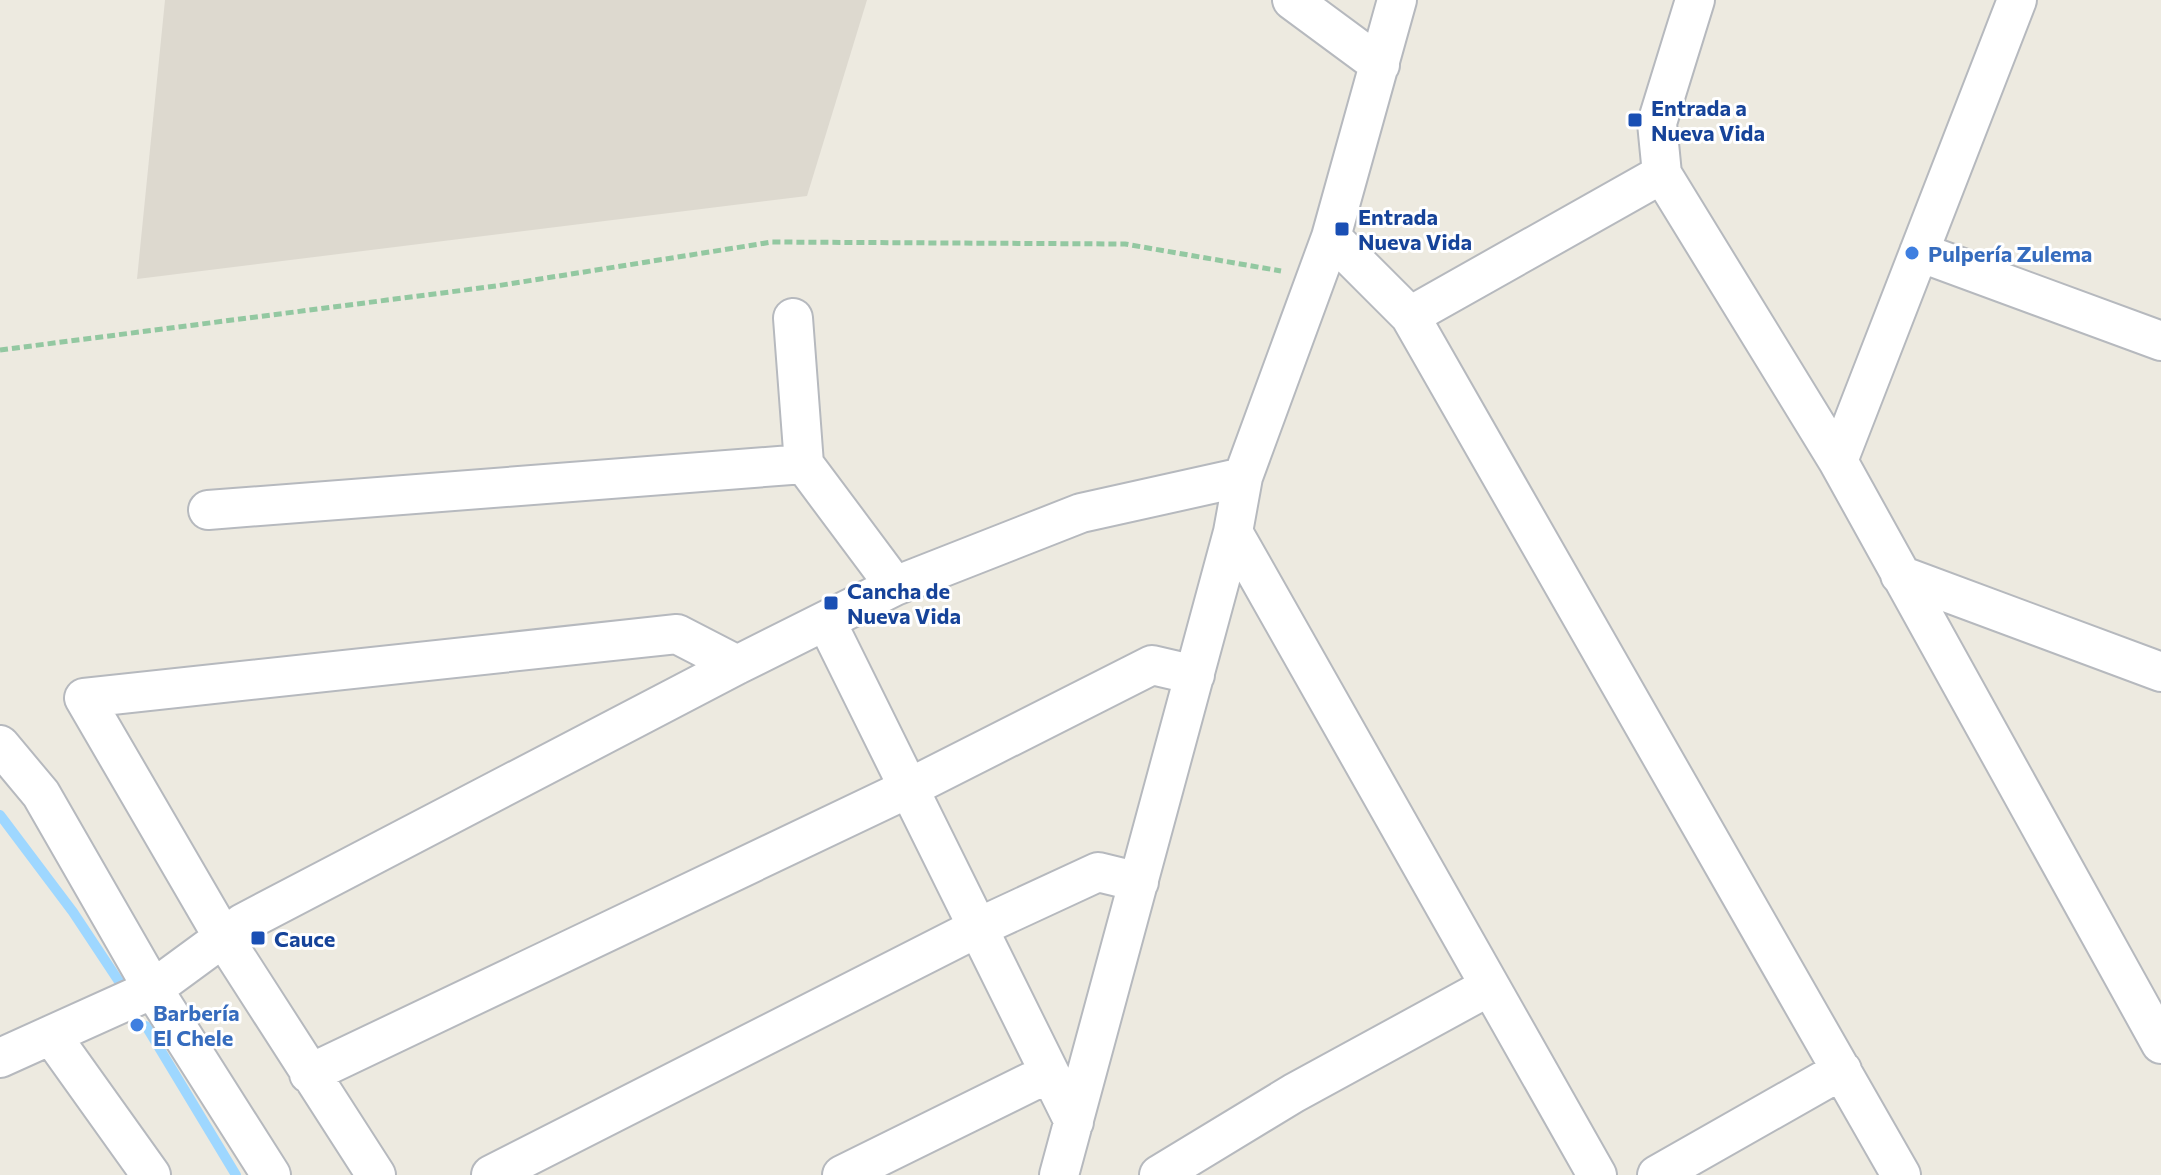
<svg xmlns="http://www.w3.org/2000/svg" width="2161" height="1175" viewBox="0 0 2161 1175" font-family="Commissioner,sans-serif">
<style>
.education{fill:#ddd9cf}
.lines{fill:none;stroke-linecap:round;stroke-linejoin:round}
.stream{stroke:#9ed7ff;stroke-width:10}
.minor-casing{stroke:#b6b9be;stroke-width:42}
.path{stroke:#93c8a1;stroke-width:5;stroke-dasharray:8 4;stroke-linecap:butt}
.minor{stroke:#fff;stroke-width:38}
.transit-dot{fill:#1a4fb4;stroke:#fff;stroke-width:3}
.shop-dot{fill:#3f7fe0;stroke:#fff;stroke-width:3}
.labels{text-anchor:middle;dominant-baseline:central;stroke-width:6;stroke-linejoin:round;paint-order:stroke}
.transit-label{font-size:22px;font-weight:bold;fill:#164399;stroke:#fff;text-anchor:start}
.shop-label{font-size:22px;font-weight:bold;fill:#366cbe;stroke:#fff;text-anchor:start}
</style>
<rect width="100%" height="100%" fill="#edeae0"/>
<path class="education" d="M165,0H867L807,196L137,279Z"/>
<g class="lines">
<path class="stream" d="M0,815L73,912L122,986
M146,1026L236,1175"/>
<defs>
<path id="minor" d="M1292,0L1380,65
M1695,0L1657,123L1662,174L1838,461L2161,1044
M1331,237L1410,316L1901,1175
M1919,252L2161,341
M1410,316L1662,174
M793,318L804,464L895,586
M1838,461L2017,0
M208,510L804,464
M1233,532L1597,1175
M1900,575L2161,672
M826,621L1074,1122
M0,745L41,794L153,989L271,1175
M51,1035L151,1175
M0,1058L153,989L243,923L737,665L895,586L1081,513L1243,477
M309,1074L909,788L1152,665L1195,675
M376,1175L223,937L84,698L677,634L737,665
M491,1175L977,928L1098,872L1139,882
M842,1175L1049,1073
M1059,1175L1233,532L1243,477L1331,237L1397,0
M1159,1175L1294,1093L1490,986
M1657,1175L1842,1070"/>
</defs>
<use href="#minor" class="minor-casing"/>
<path class="path" d="M0,350L496,286L772,242L1125,244L1281,271"/>
<use href="#minor" class="minor"/>
</g>
<g class="transit-dot">
<rect x="1627" y="112" width="16" height="16" rx="4"/>
<rect x="1334" y="221" width="16" height="16" rx="4"/>
<rect x="823" y="595" width="16" height="16" rx="4"/>
<rect x="250" y="930" width="16" height="16" rx="4"/>
</g>
<g class="shop-dot">
<circle cx="1912" cy="253" r="8"/>
<circle cx="137" cy="1025" r="8"/>
</g>
<g class="labels">
<g class="transit-label">
<text x="1651" y="107">Entrada a<tspan x="1651" dy="25">Nueva Vida</tspan></text>
<text x="1358" y="216">Entrada<tspan x="1358" dy="25">Nueva Vida</tspan></text>
<text x="847" y="590">Cancha de<tspan x="847" dy="25">Nueva Vida</tspan></text>
<text x="274" y="938">Cauce</text>
</g>
<g class="shop-label">
<text x="1928" y="253">Pulpería Zulema</text>
<text x="153" y="1012">Barbería<tspan x="153" dy="25">El Chele</tspan></text>
</g>
</g>
</svg>
